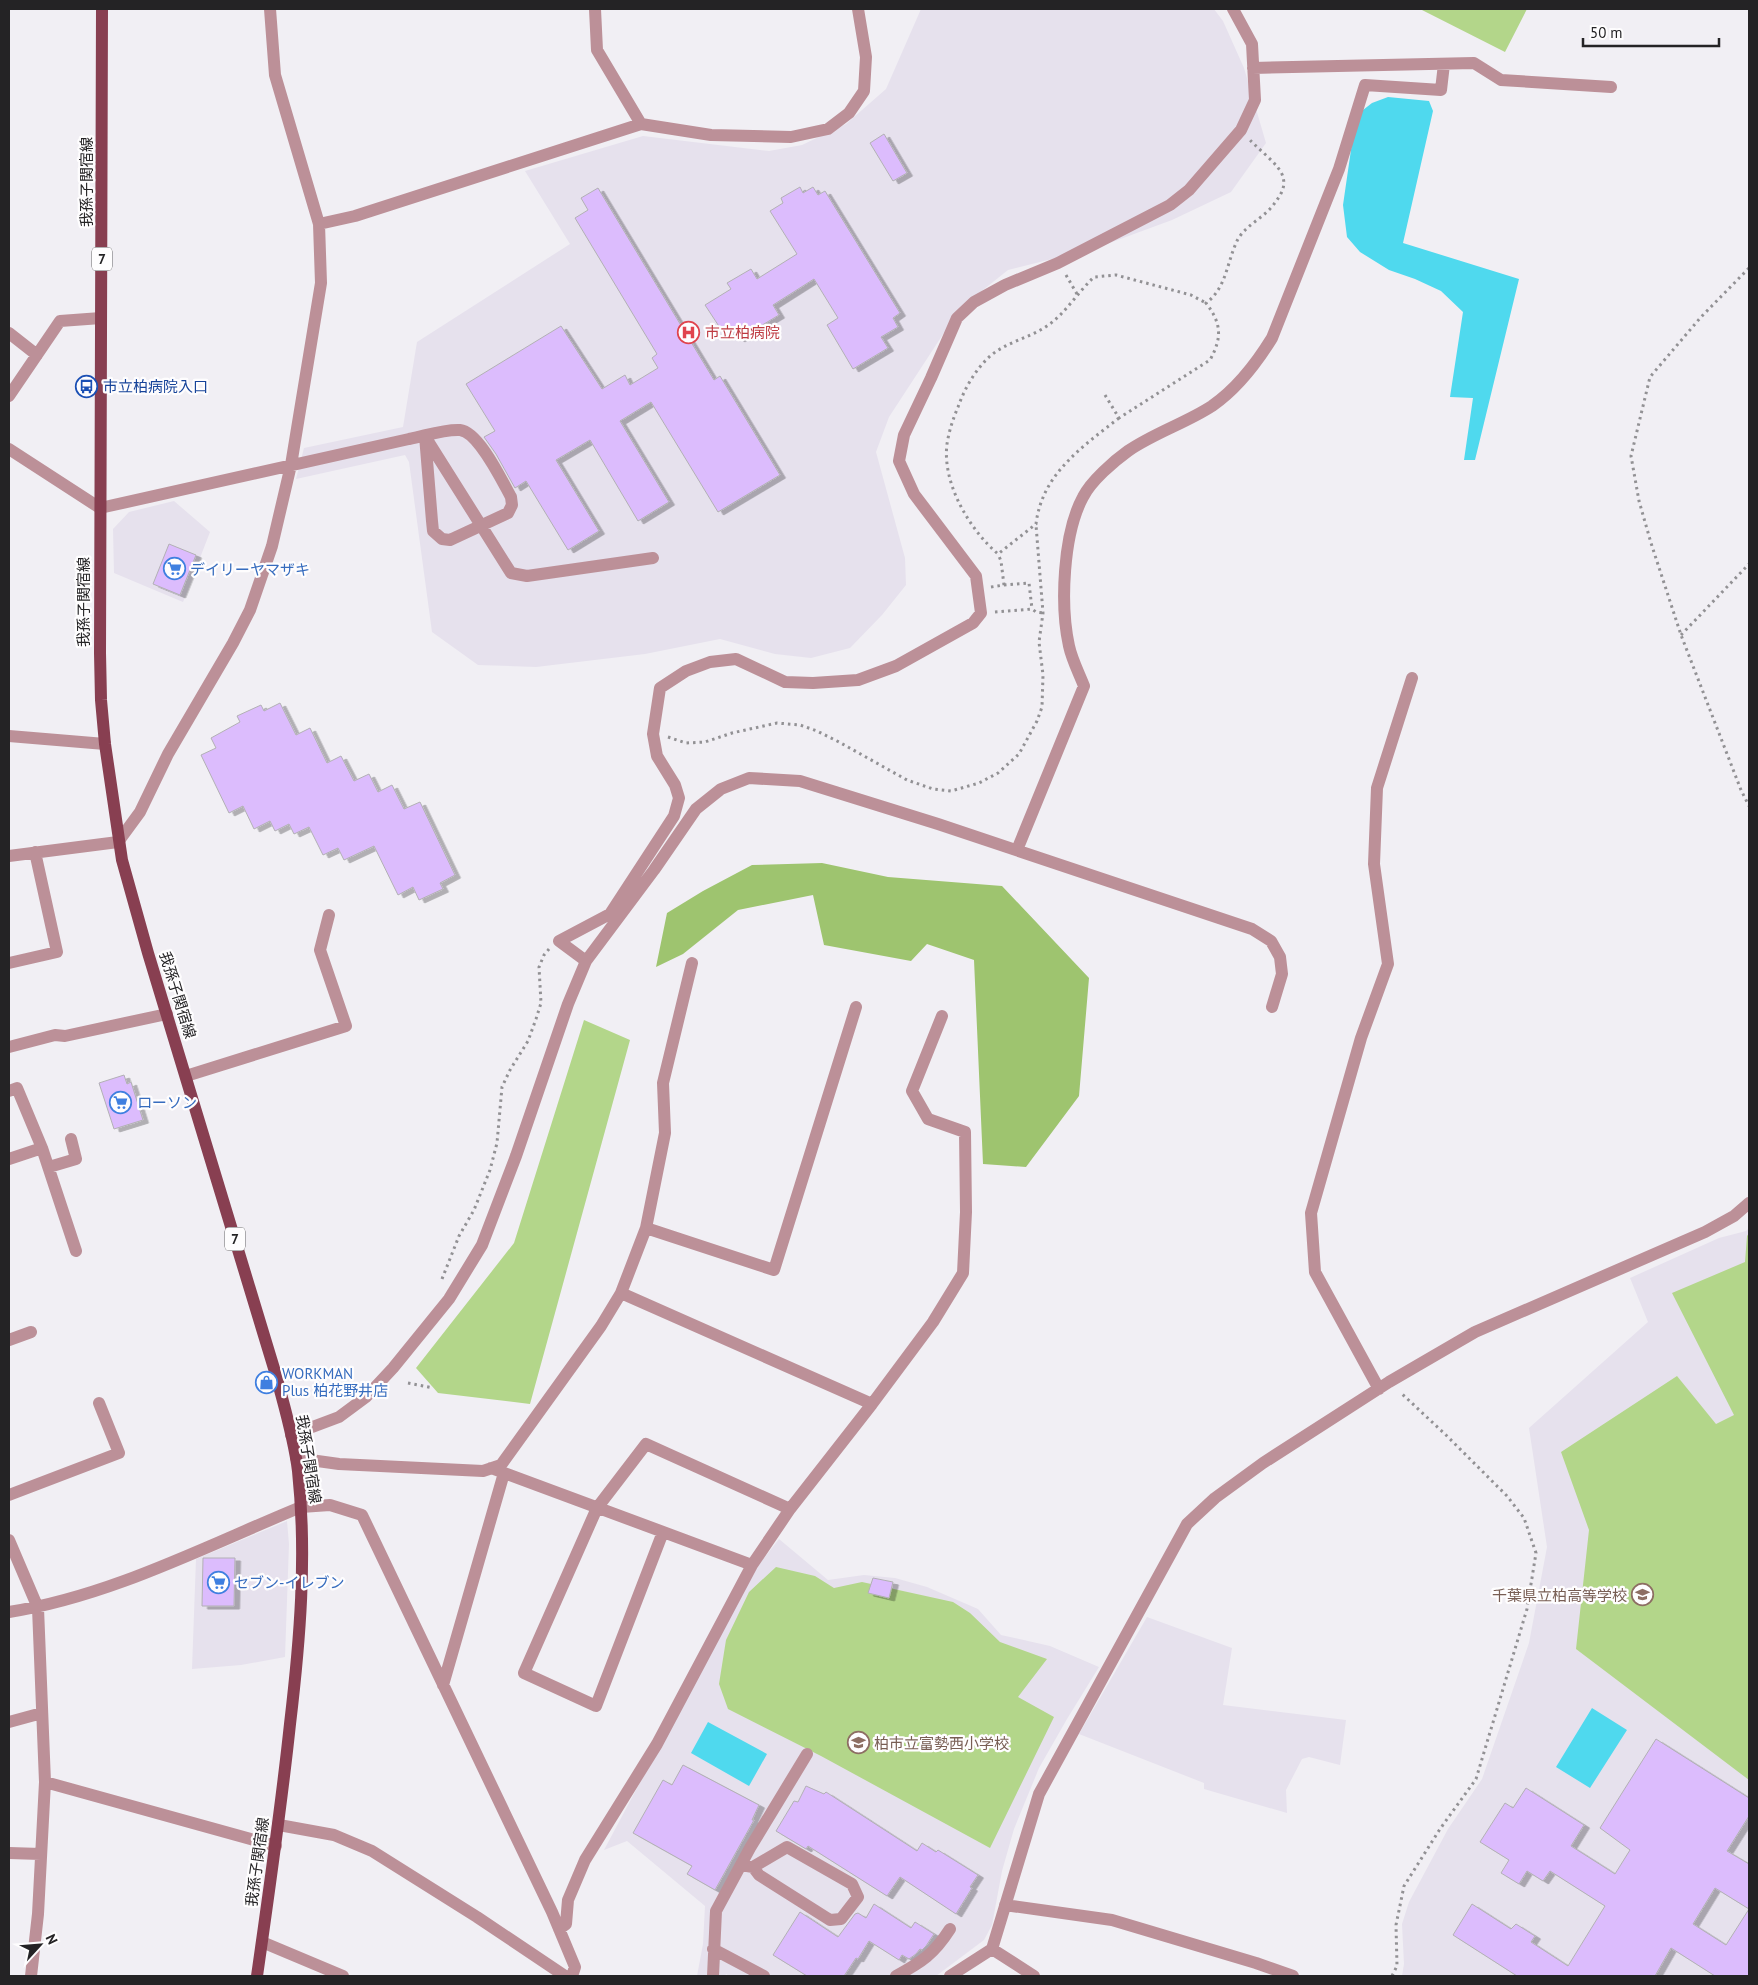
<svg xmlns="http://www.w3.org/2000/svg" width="1758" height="1985" viewBox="0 0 1758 1985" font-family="'PT Sans','Noto Sans JP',sans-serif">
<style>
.built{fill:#e6e1ed}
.green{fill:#b3d68a}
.forest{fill:#9ec46f}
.water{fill:#4fd9ee}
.building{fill:#dcbcfd;stroke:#b2b0b4;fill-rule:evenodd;filter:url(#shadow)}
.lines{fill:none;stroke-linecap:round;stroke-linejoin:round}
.path{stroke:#929194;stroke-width:3;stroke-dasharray:2.5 4;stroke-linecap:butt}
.minor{stroke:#bc9098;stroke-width:12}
.major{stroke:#883f51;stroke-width:12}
.labels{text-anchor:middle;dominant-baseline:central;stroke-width:4.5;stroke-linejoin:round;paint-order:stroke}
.shield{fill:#fefdfe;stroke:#656466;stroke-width:1}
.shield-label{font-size:14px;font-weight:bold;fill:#242325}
.street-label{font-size:15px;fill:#242325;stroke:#fefdfe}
.health-label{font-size:15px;fill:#be3a42;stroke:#fefdfe;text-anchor:start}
.transit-label{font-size:15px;fill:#164399;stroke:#fefdfe;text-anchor:start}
.shop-label{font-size:15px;fill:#366cbe;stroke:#fefdfe;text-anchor:start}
.education-label{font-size:15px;fill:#785e54;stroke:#fefdfe;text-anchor:end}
</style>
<defs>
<filter id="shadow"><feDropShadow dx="5.5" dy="3" stdDeviation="0" flood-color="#0004"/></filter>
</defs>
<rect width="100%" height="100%" fill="#f1eff4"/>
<path class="built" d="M921,9H1214L1223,21L1244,68L1266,143L1231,192L1172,220L1096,248L1008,270L973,298L951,322L889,417L876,452L905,558L906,585L882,615L850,648L811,658L775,654L720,639L645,654L536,667L478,665L432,632L409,462L405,455L296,479L304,448L403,427L417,342L570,244L525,171L643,136L769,151L802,145L846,124L886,89Z
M174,501L210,532L183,602L114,573L113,529L129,512Z
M1749,1228V1976H1402L1404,1964L1402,1924L1409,1902L1448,1829L1482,1779L1529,1643L1547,1547L1529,1428L1648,1322L1630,1278L1719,1238L1746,1231Z
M287,1521L289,1544L285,1657L241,1665L192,1669L196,1559Z
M779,1539L828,1580L864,1575L895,1578L927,1587L978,1609L1001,1635L1050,1646L1099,1667L1067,1719L1039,1768L1014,1829L1002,1871L992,1925L984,1940L936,1976H729L726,1974L725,1976H697L703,1944L705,1906L627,1841L604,1850L750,1576Z
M1147,1617L1232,1648L1223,1705L1346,1720L1340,1765L1309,1757L1302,1759L1286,1790L1287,1813L1204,1789V1783L1079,1734Z"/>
<path class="green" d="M1420,9H1527L1505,52Z
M584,1020L630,1040L530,1404L438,1393L416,1368L514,1243Z
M1749,1233V1780L1576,1649L1589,1530L1561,1452L1677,1376L1716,1424L1734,1415L1672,1293L1745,1262L1747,1236Z
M776,1567L815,1576L834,1588L862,1582L953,1602L970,1613L1000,1642L1047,1659L1018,1697L1054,1717L990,1848L821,1756L728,1709L719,1684L726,1640L749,1592Z"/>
<path class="forest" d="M822,863L888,877L1002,886L1089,978L1079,1096L1026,1167L983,1164L974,960L927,944L911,961L824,945L813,895L738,910L683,954L656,967L667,913L703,891L752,865Z"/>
<path class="water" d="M1388,97L1429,101L1433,111L1403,243L1519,279L1475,460H1464L1473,398L1450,397L1463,312L1441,291L1415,279L1389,270L1360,252L1347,237L1343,205L1353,136L1363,110L1372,103Z
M1592,1708L1627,1730L1590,1788L1556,1767Z
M708,1722L767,1754L749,1786L691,1753Z"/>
<path class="building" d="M884,134L907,173L893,181L870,143Z
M800,187L803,193L813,187L818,195L825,191L900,313L893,318L898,327L881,337L888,348L853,369L827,325L838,318L814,279L773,305L779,315L739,339L735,332L726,337L705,305L731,289L727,283L751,269L757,279L797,254L770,211L783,203L781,198Z
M598,188L714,380L720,376L780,475L718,512L651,402L620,421L669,502L638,521L590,440L556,460L599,531L568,550L526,481L515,488L496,454L484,437L495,431L466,384L561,326L602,389L625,375L630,385L658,368L652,358L657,354L575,218L588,210L581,198Z
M169,544L196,555L180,595L153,584Z
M280,703L296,735L310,728L327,763L341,756L354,781L369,774L378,792L392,785L404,809L420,802L455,875L440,883L443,889L419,900L413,887L398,895L374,846L344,860L338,848L323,855L309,827L294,834L289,824L275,831L270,821L254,829L243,806L229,813L201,755L216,748L211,738L240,722L237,716L261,705L264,711Z
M124,1075L127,1084L131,1082L143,1120L114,1129L99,1083Z
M203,1558H235L234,1606H202Z
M873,1578L893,1582L889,1598L868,1593Z
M1656,1739L1749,1798V1816L1727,1851L1749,1864V1976H1715L1671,1948L1655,1976H1517L1453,1935L1472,1904L1511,1929L1516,1924L1535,1936L1531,1942L1568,1966L1605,1906L1550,1871L1543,1881L1527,1871L1519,1884L1501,1873L1509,1860L1480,1842L1505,1803L1513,1808L1526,1788L1584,1825L1571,1846L1615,1874L1630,1850L1600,1828ZM1715,1888L1749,1909L1726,1945L1693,1924Z
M683,1765L759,1805L752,1820H754L715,1890L687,1874L692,1866L633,1833L663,1780L672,1785Z
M806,1786L824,1794L826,1792L917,1851L922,1843L936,1852L938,1850L978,1875L970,1887L972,1888L956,1914L900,1877L887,1896L808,1846L806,1849L776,1831L794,1801L798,1802Z
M874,1904L911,1928L915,1922L934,1934L926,1946L922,1950L920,1949L916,1954L909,1959L902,1955L899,1960L869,1941L858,1959L856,1958L844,1976H807L773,1955L800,1912L838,1937L855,1914L858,1913L866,1918Z"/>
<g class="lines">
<path class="path" d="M1749,268L1701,317L1650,377L1631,456L1639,501L1651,543L1681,635L1741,790L1749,806
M1066,275L1077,294
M1105,395L1119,418L1210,360C1222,338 1222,324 1206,303C1227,288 1227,260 1238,239C1247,224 1264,218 1274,204C1280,196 1286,188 1283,177C1280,165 1258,149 1250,140
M1119,418C1082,447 1042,474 1036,524L998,554C969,529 942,483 947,444C949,431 953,419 958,407C964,390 974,372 987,359C1004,342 1028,339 1047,326C1065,314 1078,292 1094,277L1116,275L1191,295L1206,303
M1004,585L1029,583L1032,609
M991,587L1004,585L1001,561L998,554
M995,612L1032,609L1036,612L1043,613
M1681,635L1749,564
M668,737L686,743L705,742L732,733L777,723L800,725L817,731L839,742L907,780L933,789L951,791L979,783L998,773L1019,754L1037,721L1042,707L1043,675L1039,642L1043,613L1036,525
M442,1279L459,1236L474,1210L490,1170L497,1143L502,1087L510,1070L528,1041L536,1019L541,1003L539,967L544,955L549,949
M408,1383L433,1388
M1392,1976L1397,1966L1396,1925L1404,1886L1440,1829L1476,1779L1527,1609L1536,1553L1524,1518L1507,1496L1447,1436L1400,1392"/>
<path class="minor" d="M595,9L597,50L641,124
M1253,68L1474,63L1501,80L1611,87
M319,224L355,216L641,124L711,135L791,137L828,129L849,113L864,91L866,57L858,9
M9,333L37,355
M9,396L60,321L101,318
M426,438L511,573L527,576L653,558
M9,449L100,508L409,439C425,436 444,429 460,430C479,432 502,481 511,497L512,505L508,513L450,540L442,539L433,531L432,521L425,436
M9,736L105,744
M1017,850L1084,686C1079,673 1072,660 1069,646C1060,605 1063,534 1083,497C1091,481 1114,461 1128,451C1154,433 1186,423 1212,406C1238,388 1256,364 1272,338L1339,169L1365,85L1441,90L1444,64
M9,856L118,842L140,812L168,754L233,643L250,610L272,546L291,465L321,283L319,224L275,75L270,9
M586,961L559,941L610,914L674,816L679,798L675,785L657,756L653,734L660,688L686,671L710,662L736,659L785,682L813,683L858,680L896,666L973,623L981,613L976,576L914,494L899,461L904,435L931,378L957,318L974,302L1005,285L1058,263L1170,205L1189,190L1241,130L1255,100L1252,44L1233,9
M9,963L57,952L35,852
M9,1047L55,1035L65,1036L167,1014
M186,1076L346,1026L320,950L329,915
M9,1091L17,1088L42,1148L76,1251
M9,1159L42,1148
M49,1167L76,1159L71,1139
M646,1228L665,1133L663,1083L692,963
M621,1293L646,1228L774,1270L856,1007
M9,1340L31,1332
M1379,1389L1315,1272L1311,1213L1361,1038L1388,964L1374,864L1377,788L1412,678
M291,1435L339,1417L366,1397L393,1368L449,1299L482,1245L516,1156L568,1004L586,961L654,870L696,809L721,789L749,778L800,781L938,824L1252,929L1271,941L1280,957L1282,974L1272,1007
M296,1458L339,1464L483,1471L501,1465L601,1326L621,1293L872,1404
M491,1468L752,1565
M9,1495L119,1453L99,1403
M663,1532L596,1706L524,1673L597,1508L646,1444L790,1509
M9,1540L38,1608L45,1782L38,1914L31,1976
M9,1612C111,1596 206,1546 301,1507L330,1505L362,1515L552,1912L575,1967L572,1976
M443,1685L504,1473
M9,1722L42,1713
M45,1782L276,1846
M279,1825L334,1835L372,1851L477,1917L565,1976
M9,1853L41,1854
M741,1865L753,1867L787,1847L852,1884L858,1897L841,1919L830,1920L759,1875L753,1867
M1005,1905L1112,1920L1256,1963L1293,1976
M559,1929L566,1924L568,1900L585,1860L657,1744L752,1565L790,1509L872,1404L933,1322L963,1273L966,1212L965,1132L928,1119L912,1091L942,1016
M262,1942L343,1976
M713,1949L764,1976
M992,1949L1034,1976
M713,1976L716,1911L750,1848L807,1754
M896,1976C922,1962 934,1954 950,1929
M950,1976L992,1949L1039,1794L1187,1524L1215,1498L1263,1463L1389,1382L1475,1332L1705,1232L1734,1216L1749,1203"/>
<path class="major" d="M102,9L100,653L101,700L105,744L122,860L148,953L276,1375C284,1406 294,1438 298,1471C307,1556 300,1640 290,1724C281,1809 269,1892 257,1976"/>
</g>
<defs>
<symbol id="hospital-ring" viewBox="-11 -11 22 22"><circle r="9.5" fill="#fefdfe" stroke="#e0444e" stroke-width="1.5"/><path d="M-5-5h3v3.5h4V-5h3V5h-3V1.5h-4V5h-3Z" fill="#e0444e"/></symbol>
<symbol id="bus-ring" viewBox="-11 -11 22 22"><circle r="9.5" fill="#fefdfe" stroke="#1a4fb4" stroke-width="1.5"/><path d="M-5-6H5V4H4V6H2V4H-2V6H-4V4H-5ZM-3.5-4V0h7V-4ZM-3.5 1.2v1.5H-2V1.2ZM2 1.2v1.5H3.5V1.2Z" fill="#1a4fb4"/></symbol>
<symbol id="supermarket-ring" viewBox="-11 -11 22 22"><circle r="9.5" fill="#fefdfe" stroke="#3f7fe0" stroke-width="1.5"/><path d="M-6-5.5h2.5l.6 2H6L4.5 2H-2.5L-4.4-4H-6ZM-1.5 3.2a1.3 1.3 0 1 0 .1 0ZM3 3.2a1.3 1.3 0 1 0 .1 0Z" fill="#3f7fe0"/></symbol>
<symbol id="shop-ring" viewBox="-11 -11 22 22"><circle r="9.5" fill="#fefdfe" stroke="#3f7fe0" stroke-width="1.5"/><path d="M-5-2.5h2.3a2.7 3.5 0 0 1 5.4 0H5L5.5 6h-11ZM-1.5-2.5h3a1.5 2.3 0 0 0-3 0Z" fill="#3f7fe0"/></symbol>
<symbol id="school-ring" viewBox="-11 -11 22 22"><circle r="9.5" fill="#fefdfe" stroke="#8d6e63" stroke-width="1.5"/><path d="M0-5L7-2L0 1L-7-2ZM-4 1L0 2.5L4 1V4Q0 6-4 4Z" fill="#8d6e63"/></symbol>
</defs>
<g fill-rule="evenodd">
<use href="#hospital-ring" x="676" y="320" width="25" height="25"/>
<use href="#bus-ring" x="74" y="374" width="25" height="25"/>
<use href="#supermarket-ring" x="162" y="556" width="25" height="25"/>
<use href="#supermarket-ring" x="108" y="1090" width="25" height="25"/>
<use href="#shop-ring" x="254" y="1370" width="25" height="25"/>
<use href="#supermarket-ring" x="206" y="1570" width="25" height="25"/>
<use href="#school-ring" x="1630" y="1582" width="25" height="25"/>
<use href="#school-ring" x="846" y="1730" width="25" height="25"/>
</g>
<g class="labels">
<g class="shield">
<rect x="92" y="247.5" width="20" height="23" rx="4"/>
<rect x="225" y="1227.5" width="20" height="23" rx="4"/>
</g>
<g class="shield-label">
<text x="102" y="259">7</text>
<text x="235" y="1239">7</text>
</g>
<g class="street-label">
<text transform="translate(86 182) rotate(-90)">我孫子関宿線</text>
<text transform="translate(83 602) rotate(-90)">我孫子関宿線</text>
<text transform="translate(178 995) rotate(73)">我孫子関宿線</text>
<text transform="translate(309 1459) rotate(81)">我孫子関宿線</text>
<text transform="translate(257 1862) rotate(-82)">我孫子関宿線</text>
</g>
<g class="health-label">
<text x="705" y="332">市立柏病院</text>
</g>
<g class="transit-label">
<text x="103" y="386">市立柏病院入口</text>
</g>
<g class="shop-label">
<text x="190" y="569">デイリーヤマザキ</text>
<text x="137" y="1102">ローソン</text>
<text x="282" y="1373">WORKMAN<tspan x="282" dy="17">Plus 柏花野井店</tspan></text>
<text x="234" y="1582">セブン-イレブン</text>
</g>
<g class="education-label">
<text x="1627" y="1595">千葉県立柏高等学校</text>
<text x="874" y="1743" text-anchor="start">柏市立富勢西小学校</text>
</g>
</g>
<rect width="1758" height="1985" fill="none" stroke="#242325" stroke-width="20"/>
<g transform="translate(40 1945) rotate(64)" stroke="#fefdfe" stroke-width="4" paint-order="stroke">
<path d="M0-4L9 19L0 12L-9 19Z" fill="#242325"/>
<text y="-8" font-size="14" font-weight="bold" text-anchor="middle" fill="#242325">N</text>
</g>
<path d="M1583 38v8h136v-8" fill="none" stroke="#242325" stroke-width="2.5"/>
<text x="1590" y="38" font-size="15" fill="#242325" stroke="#fefdfe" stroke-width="4" paint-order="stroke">50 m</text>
</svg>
